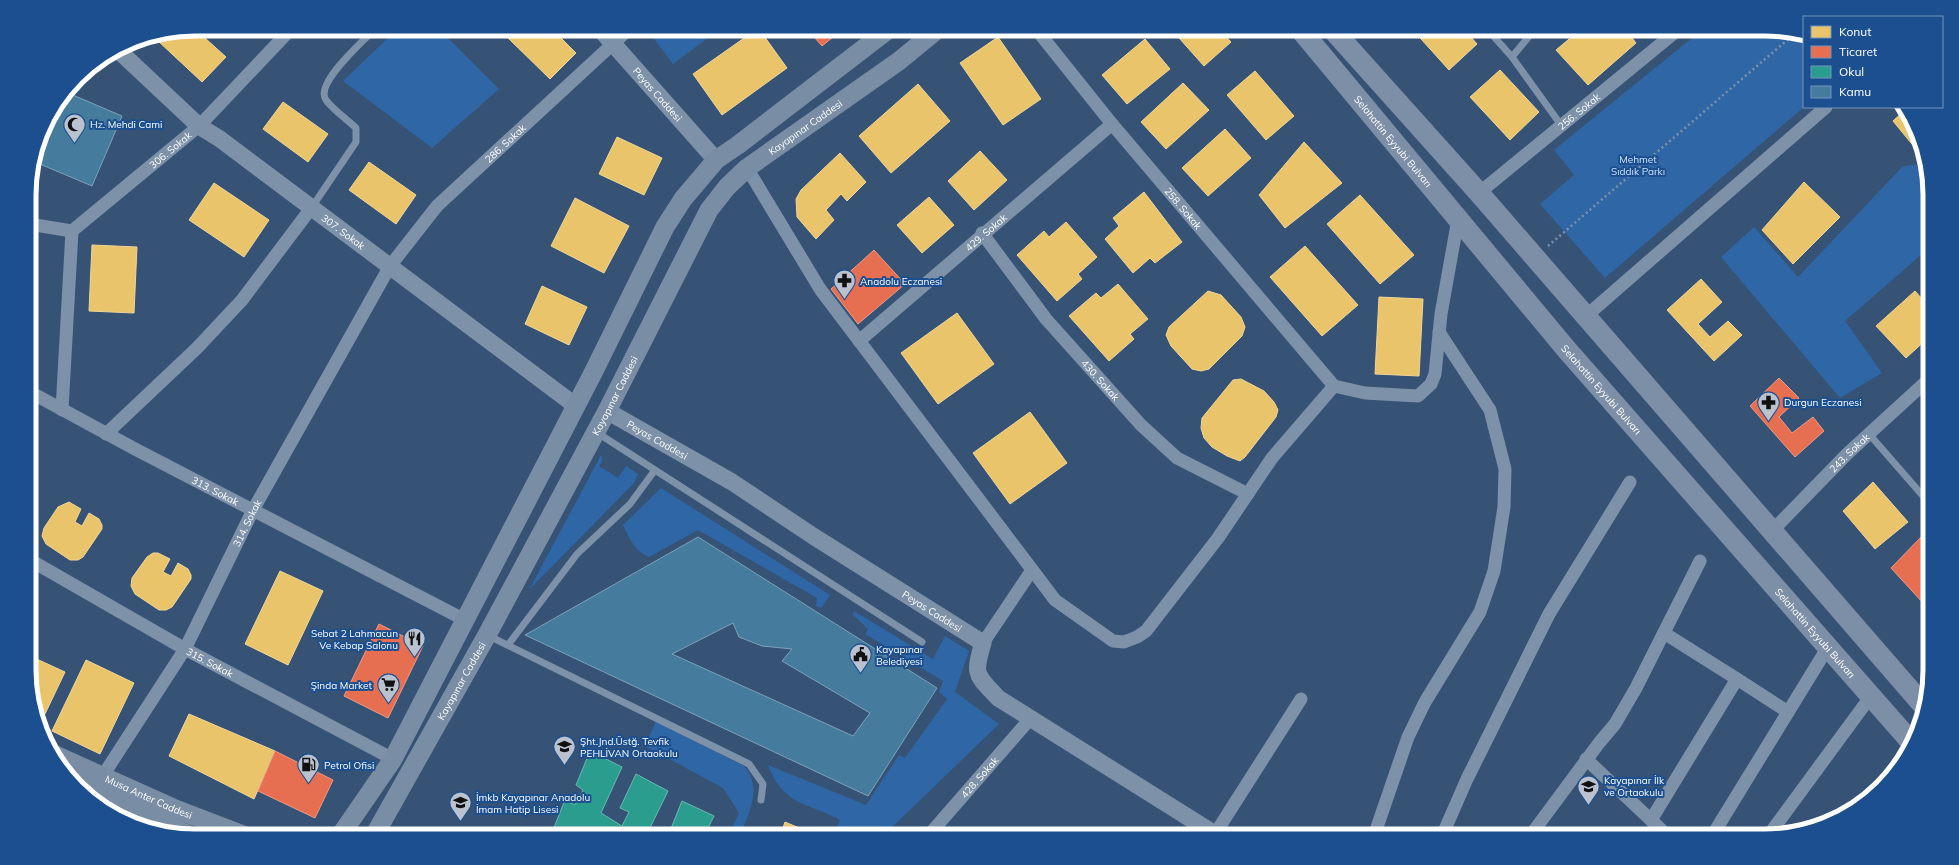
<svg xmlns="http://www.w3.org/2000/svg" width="1959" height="865" viewBox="0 0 1959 865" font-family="Mulish,sans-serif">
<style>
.green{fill:#2f66a5}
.homes{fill:#e9c46a;stroke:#f0d697}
.shops{fill:#e76f51;stroke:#ee9a85}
.schools{fill:#2a9d8f;stroke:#6abab1}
.public{fill:#457b9d;stroke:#7da3ba;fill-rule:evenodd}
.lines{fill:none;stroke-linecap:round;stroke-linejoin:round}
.path{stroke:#7d92a8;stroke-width:2.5;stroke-dasharray:2 3;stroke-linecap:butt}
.service{stroke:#7d92a8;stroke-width:7}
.minor{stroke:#7d92a8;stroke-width:13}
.tertiary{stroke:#7d92a8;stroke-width:17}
.secondary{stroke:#798da4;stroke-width:19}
.primary{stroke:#7d8ea7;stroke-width:21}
.labels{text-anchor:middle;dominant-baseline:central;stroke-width:4;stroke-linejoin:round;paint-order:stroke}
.street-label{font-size:10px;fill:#fff;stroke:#1b4f8f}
.poi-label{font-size:10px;fill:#fff;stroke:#1b4f8f;text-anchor:start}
.park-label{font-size:10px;fill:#cfe3fa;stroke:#1b4f8f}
.rim{fill:none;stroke:#fff;stroke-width:5}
</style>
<rect width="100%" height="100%" fill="#365274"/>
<path class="green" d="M397,29H439L499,89L432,148L343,81Z
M651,29H720L673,64L648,31Z
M1703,29H1764L1804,37V107L1605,278L1540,204L1574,175L1554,150Z
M1917,165L1927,169L1929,173V248L1845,321L1882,373L1840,398L1721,257L1754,227L1798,277L1903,166Z
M601,455L603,460L599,466L618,478L626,466L638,474L634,483L529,590Z
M661,488L830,595L821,608L816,606L817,598L698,530L649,557C635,552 629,538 623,525Z
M854,611L933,659L945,636L969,651L955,692L999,724L883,836H833L840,820C807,802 783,806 768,765L866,805L899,755L905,758L947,699L939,692L943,681L865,634L868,629L853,615Z
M656,721L744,766C763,788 749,812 740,836H728L739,813L723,788L645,746Z"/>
<path class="homes" d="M195,29L226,57L202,82L157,40L161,36Z
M512,29H552L576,53L550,79L506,36Z
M757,29H759L787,68L722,115L693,74Z
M1171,29H1219L1231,42L1204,66Z
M1412,29H1464L1477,44L1449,70Z
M1581,29H1625L1636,43L1588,85L1556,50Z
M998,37L1041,99L1003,125L960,63Z
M1145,39L1170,69L1127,104L1102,75Z
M1500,70L1539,112L1510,140L1470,97Z
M1255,71L1294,116L1266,140L1227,95Z
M1183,83L1209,110L1166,149L1141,122Z
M918,84L950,121L891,173L859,136Z
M283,102L328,134L308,162L263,129Z
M1905,110L1917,131L1925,160L1893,121Z
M1225,129L1251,158L1208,196L1182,168Z
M617,137L662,158L644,195L599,174Z
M1304,142L1342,183L1285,228L1259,195Z
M980,151L1007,180L974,210L948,181Z
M840,153L866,182L847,201L841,194L826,210L834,220L816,239L797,217L796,199L801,190Z
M369,162L416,195L396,224L349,190Z
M1804,182L1840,217L1793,264L1762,230Z
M214,183L269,220L244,257L189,220Z
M1144,192L1182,242L1155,263L1150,258L1133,273L1105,239L1119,226L1113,218Z
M1360,195L1414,255L1380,284L1327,224Z
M929,197L954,225L922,253L897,225Z
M575,198L629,226L604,273L551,246Z
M1066,222L1097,257L1078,274L1082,279L1057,301L1017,255L1044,231L1049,237Z
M92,245L137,247L134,313L89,311Z
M1305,246L1358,305L1322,336L1270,277Z
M1701,279L1722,302L1698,324L1710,337L1728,321L1742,335L1714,361L1667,310Z
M1118,284L1148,319L1130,334L1134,339L1109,361L1069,316L1096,293L1101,298Z
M542,286L587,307L569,345L525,324Z
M1208,291L1221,295L1241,317L1245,327L1242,336L1209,369L1201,371L1192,369L1171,346L1166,335L1169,327Z
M1915,291L1929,307V337L1906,358L1876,326Z
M1379,297L1423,299L1419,376L1375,374Z
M957,313L994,364L938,404L901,353Z
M1241,379L1264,391L1274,402L1278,410L1276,417L1245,457L1240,461L1227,456L1212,447L1204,438L1201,428L1202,418L1233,380Z
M1030,412L1067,463L1010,504L973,453Z
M1873,482L1908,522L1875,549L1843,511Z
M69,502L81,509L75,522L82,526L89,513L99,519L102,525V529L83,557L78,560H70L46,544L42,536L44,528L58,507Z
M153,553H158L170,559L163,572L171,576L178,563L188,569L191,575V579L172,607L166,610H159L135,594L131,586L132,578L147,557Z
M280,571L323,591L288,665L245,644Z
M30,656L65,672L45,714L35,709L30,692Z
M86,660L134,683L100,754L52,731Z
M189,714L275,751L254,799L169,756Z
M785,822L816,835V836H780Z"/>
<path class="shops" d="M807,29H843L822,46Z
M874,250L905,284L858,324L831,289Z
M1779,378L1799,398L1779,417L1792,433L1813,417L1824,431L1795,457L1750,406Z
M1924,534L1930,541V598L1924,604L1891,568Z
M379,624L423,646L388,718L344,696Z
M275,751L333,780L315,818L258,791Z"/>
<path class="schools" d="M590,751L622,767L601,813L622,826L629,812L620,808L636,774L668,791L646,836H567L553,830L565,800L575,805L583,790L576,785Z
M682,801L714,816L704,836H676L677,834L670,831Z"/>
<path class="public" d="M68,93L122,116L92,186L35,162L48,119Z
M698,537L937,688L868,796L525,635ZM733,623L739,637L762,646L792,649L782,661L870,713L853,736L672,654Z"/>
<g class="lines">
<path class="path" d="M1548,246L1793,35"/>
<path class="service" d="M225,29L227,32
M1487,29L1512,57L1561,125
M1512,57L1535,29
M312,207L356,142V128C348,120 332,109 326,100C314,84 363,41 375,29
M596,432L922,642
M1869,434L1930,504
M487,635L749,764L763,784L761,800
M508,645L577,554L630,504L655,470"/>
<g class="minor">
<path id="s1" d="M1036,29L1112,124L1334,386"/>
<path d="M747,168L820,289L1055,600L1113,641L1124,642L1137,637L1146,631L1218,538L1272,458L1334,386L1365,393L1418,396L1431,384L1435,374L1441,314L1458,219"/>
<path id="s2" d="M1479,193L1679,29"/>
<path id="s3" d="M29,224L72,231L199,126L291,29"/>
<path id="s4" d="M982,233L1046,319L1141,425L1177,458L1248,494"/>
<path d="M1585,317L1826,107"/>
<path id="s5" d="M859,341L1112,124"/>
<path id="s6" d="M30,392L135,449L465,620"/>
<path d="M62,410L72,231"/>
<path d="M106,434L197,348L242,300L312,207"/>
<path id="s7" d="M1772,531L1848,453L1929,379"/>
<path id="s8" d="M30,560L185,649L393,759"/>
<path d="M983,643L1032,570"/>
<path d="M1737,679L1788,712"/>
<path d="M1586,759L1668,836"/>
<path id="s9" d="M102,777L185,649L253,510L390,266L437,206L629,29"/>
<path d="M1651,820L1737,679L1664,633"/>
<path d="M1215,834L1301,699"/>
<path id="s10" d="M928,836L1030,719"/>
<path d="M1374,836L1408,737L1425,702L1480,612L1494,571L1504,507L1505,469L1490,410L1439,332"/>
<path d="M1442,836L1467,779L1549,614L1630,482"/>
<path d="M1530,836L1599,743L1615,724L1636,688L1700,561"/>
<path d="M1712,836L1828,647"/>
<path d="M1768,836L1871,696"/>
</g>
<g class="tertiary">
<path id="s11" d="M600,29L716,160"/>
<path id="s12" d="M118,50L199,126L220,139L576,406"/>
<path id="s13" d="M607,411L732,482L813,536L983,643C973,676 976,674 998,698L1218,836"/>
</g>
<g class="secondary">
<path id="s14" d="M53,754L173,808L246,836"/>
<path d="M74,782L187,834"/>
<path d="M340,836L393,759L593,373L665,227L683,199L716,160L738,145L889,29"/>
<path id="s15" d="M374,836L487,635L607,411L709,210L727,187L747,168L899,61L938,29"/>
</g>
<g class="primary">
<path id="s16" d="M1300,29L1567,350L1912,743"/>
<path d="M1332,29L1479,193L1923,705"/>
</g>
</g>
<defs>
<symbol id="mosque-pin" viewBox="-11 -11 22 30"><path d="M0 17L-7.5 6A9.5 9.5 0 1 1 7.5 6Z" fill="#b9c2ce" stroke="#1b4f8f"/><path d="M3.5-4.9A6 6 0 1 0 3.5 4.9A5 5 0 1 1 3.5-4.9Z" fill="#111"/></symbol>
<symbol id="pharmacy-pin" viewBox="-11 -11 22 30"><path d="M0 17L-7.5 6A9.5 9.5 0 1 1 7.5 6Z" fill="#b9c2ce" stroke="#1b4f8f"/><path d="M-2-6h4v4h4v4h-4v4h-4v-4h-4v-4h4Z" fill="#111"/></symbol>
<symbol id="restaurant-pin" viewBox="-11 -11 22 30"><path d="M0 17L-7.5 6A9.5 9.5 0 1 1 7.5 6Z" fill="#b9c2ce" stroke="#1b4f8f"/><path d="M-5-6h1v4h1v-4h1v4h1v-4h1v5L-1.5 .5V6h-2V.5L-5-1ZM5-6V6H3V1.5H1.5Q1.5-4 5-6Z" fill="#111"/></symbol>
<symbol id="civic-pin" viewBox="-11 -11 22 30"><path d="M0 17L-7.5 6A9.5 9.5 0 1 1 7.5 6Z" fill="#b9c2ce" stroke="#1b4f8f"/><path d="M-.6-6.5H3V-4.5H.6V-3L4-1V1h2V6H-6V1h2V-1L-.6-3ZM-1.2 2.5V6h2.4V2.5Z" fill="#111"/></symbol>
<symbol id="supermarket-pin" viewBox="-11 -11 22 30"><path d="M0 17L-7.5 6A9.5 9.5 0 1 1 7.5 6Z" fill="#b9c2ce" stroke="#1b4f8f"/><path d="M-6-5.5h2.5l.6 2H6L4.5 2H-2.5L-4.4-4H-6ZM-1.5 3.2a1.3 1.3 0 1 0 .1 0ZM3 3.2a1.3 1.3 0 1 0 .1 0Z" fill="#111"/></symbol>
<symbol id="school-pin" viewBox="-11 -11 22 30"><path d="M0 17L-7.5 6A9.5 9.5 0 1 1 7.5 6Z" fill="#b9c2ce" stroke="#1b4f8f"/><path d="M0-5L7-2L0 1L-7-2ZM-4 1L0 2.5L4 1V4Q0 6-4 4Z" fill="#111"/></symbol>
<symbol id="fuel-pin" viewBox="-11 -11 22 30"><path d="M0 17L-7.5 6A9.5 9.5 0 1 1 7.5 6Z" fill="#b9c2ce" stroke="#1b4f8f"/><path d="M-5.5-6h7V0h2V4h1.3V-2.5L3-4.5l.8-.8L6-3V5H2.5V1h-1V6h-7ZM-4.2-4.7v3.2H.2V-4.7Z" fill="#111"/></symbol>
</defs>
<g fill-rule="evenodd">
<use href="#mosque-pin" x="62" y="112" width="25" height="34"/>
<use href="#pharmacy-pin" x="832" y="268" width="25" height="34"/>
<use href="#pharmacy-pin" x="1756" y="390" width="25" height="34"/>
<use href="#restaurant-pin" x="402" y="626" width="25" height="34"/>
<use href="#civic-pin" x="848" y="642" width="25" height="34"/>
<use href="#supermarket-pin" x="376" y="672" width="25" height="34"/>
<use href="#school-pin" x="552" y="734" width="25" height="34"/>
<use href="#fuel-pin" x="296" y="752" width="25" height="34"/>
<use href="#school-pin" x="1576" y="774" width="25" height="34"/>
<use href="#school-pin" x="448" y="790" width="25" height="34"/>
</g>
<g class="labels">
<g class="street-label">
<text stroke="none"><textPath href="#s11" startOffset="87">Peyas Caddesi</textPath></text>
<text stroke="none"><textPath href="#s2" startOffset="129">256. Sokak</textPath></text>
<text stroke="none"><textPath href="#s15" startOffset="838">Kayapınar Caddesi</textPath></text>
<text stroke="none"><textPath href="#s16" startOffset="146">Selahattin Eyyubi Bulvarı</textPath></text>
<text stroke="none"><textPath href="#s9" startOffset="756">286. Sokak</textPath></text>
<text stroke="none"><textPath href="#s3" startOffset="171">306. Sokak</textPath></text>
<text stroke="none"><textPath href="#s1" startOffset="232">258. Sokak</textPath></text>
<text stroke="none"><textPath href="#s12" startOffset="290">307. Sokak</textPath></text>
<text stroke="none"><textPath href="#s5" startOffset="167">429. Sokak</textPath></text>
<text stroke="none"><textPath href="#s4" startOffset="189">430. Sokak</textPath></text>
<text stroke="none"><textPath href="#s16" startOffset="470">Selahattin Eyyubi Bulvarı</textPath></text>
<text stroke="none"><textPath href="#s15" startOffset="502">Kayapınar Caddesi</textPath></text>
<text stroke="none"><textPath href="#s13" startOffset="58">Peyas Caddesi</textPath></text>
<text stroke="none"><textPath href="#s7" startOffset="110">243. Sokak</textPath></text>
<text stroke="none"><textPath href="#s6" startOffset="210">313. Sokak</textPath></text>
<text stroke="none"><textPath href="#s9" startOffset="293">314. Sokak</textPath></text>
<text stroke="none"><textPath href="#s13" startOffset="382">Peyas Caddesi</textPath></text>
<text stroke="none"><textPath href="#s16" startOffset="794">Selahattin Eyyubi Bulvarı</textPath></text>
<text stroke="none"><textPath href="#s8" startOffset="207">315. Sokak</textPath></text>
<text stroke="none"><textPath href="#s15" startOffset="178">Kayapınar Caddesi</textPath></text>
<text stroke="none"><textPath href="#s10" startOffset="78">428. Sokak</textPath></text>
<text stroke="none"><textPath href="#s14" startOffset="105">Musa Anter Caddesi</textPath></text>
</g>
<g class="poi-label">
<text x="90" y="124">Hz. Mehdi Cami</text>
<text x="860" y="281">Anadolu Eczanesi</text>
<text x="1784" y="402">Durgun Eczanesi</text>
<text x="398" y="633" text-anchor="end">Sebat 2 Lahmacun<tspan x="398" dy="12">Ve Kebap Salonu</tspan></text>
<text x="876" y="649">Kayapınar<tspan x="876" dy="12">Belediyesi</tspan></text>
<text x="372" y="685" text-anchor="end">Şinda Market</text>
<text x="580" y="741">Şht.Jnd.Üstğ. Tevfik<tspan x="580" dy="12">PEHLİVAN Ortaokulu</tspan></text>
<text x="324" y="765">Petrol Ofisi</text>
<text x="1604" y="780">Kayapınar İlk<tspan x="1604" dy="12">ve Ortaokulu</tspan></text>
<text x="476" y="797">İmkb Kayapınar Anadolu<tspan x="476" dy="12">İmam Hatip Lisesi</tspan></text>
</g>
<g class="park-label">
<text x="1638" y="159">Mehmet<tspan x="1638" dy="12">Sıddık Parkı</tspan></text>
</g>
</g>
<path d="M0 0H1959V865H0ZM195 36H1764A159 159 0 0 1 1923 195V670A159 159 0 0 1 1764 829H195A159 159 0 0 1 36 670V195A159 159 0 0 1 195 36Z" fill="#1b4f8f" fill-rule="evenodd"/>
<path class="rim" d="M195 36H1764A159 159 0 0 1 1923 195V670A159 159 0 0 1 1764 829H195A159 159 0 0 1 36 670V195A159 159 0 0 1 195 36Z"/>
<rect x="1803" y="16" width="140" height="92" fill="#1b4f8f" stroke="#7695bc"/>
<rect x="1811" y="26" width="20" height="12" fill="#e9c46a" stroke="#7695bc"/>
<text x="1839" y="36" font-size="12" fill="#ffffff">Konut</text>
<rect x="1811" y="46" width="20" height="12" fill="#e76f51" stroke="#7695bc"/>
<text x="1839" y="56" font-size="12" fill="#ffffff">Ticaret</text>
<rect x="1811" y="66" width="20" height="12" fill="#2a9d8f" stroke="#7695bc"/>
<text x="1839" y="76" font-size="12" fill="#ffffff">Okul</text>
<rect x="1811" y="86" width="20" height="12" fill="#457b9d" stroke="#7695bc"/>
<text x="1839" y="96" font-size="12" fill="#ffffff">Kamu</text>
</svg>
